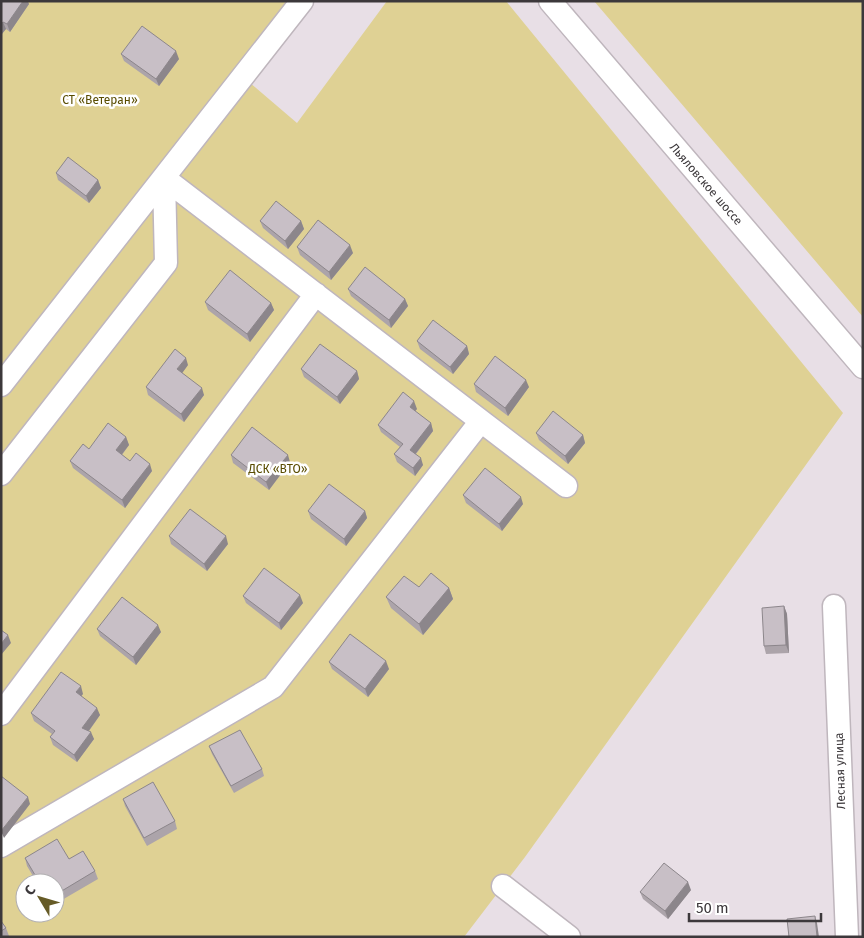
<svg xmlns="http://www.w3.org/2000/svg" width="864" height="938" viewBox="0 0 864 938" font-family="'Fira Sans',sans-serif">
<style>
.green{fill:#dfd194;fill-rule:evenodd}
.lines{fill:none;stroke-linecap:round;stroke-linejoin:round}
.minor-casing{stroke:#bfb6bd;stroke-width:25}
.minor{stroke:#fff;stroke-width:22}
.wall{fill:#aca4aa}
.shaded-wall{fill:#8c868b}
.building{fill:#c8bfc6;stroke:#8c868b}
.labels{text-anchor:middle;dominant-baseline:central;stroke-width:5;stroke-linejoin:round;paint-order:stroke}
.park-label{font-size:12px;fill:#594c00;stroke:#fff}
.street-label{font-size:12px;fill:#3c383b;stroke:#fff}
</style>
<rect width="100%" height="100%" fill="#e8dfe6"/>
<path class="green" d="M1,1H302L243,77L297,123L387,1H506L843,413L525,857L464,937H1ZM25,883H55V913H25Z
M594,1H863V317Z"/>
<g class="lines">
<defs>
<path id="minor" d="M550,1L863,367
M1,385L302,1
M481,421L566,486
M1,474L166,263L164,178
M834,606L847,937
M1,714L316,294
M1,846L273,687L481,421L164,178
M503,886L569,937"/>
</defs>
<use href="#minor" class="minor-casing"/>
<use href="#minor" class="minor"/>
</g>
<path class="wall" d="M1,1L29,4L10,32L6,29L1,35Z
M121,54L179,59L159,86L124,61Z
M56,173L98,180L101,188L89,203L58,180Z
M260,221H301L304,229L288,249L263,228Z
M297,247L353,253L331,280L300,255Z
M348,289L405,299L408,306L391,328L351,296Z
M205,302L271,303L274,310L250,342L208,310Z
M417,341L467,346L469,354L453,374L420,349Z
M188,365L182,373L204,395L184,422L148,395L146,387Z
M301,369L357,371L359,379L340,404L304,377Z
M474,384L529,387L508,416L476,392Z
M417,409L415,411L431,423L433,431L416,454L423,465L415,476L397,462L394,454L400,447L381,432L378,425Z
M536,433L583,435L585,443L568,464L539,440Z
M126,437L129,445L122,455L130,461L152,471L125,508L73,468L70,461L89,449Z
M231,455L290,462L269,490L233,463Z
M463,495L523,504L502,531L466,503Z
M308,511H365L367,518L346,546L311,519Z
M169,536L228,544L207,571L171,544Z
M419,587L449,588L453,599L423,635L391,608L386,597Z
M243,596L303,603L281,630L246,603Z
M784,606L787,614L789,653L766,654L764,646Z
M97,629L161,632L136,665L100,636Z
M329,662L389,669L368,697L332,669Z
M83,694L81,696L100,715L89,731L94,739L77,762L53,745L50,737L52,734L34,721L31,713Z
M209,746L262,769L264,776L234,793L212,754Z
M123,799L175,821L177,829L147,846L125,806Z
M25,858L69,859L95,871L98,879L55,904V883L36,881L27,866Z
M691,890L668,919L643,899L640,892Z
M1,921L6,928L9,936L8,937H1Z"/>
<path class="shaded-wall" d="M23,1H28L29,4L10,32L7,24Z
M3,22L6,29L1,35V24Z
M176,51L179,59L159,86L156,79Z
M98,180L101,188L89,203L86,196Z
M301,221L304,229L288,249L285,241Z
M350,245L353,253L331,280L329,272Z
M405,299L408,306L391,328L389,320Z
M271,303L274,310L250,342L247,334Z
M467,346L469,354L453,374L450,367Z
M186,358L188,365L180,376L177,369Z
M357,371L359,379L340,404L337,397Z
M526,380L529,387L508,416L505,408Z
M202,388L204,395L184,422L181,414Z
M414,401L417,409L412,415L410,407Z
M431,423L433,431L413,457L410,450Z
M583,435L585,443L568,464L565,456Z
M126,437L129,445L119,458L116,450Z
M288,455L290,462L269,490L266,482Z
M421,458L423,465L415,476L413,468Z
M150,464L152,471L125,508L122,500Z
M521,497L523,504L502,531L499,524Z
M365,511L367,518L346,546L344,539Z
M226,536L228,544L207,571L204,564Z
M449,588L453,599L423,635L419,624Z
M300,595L303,603L281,630L279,623Z
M784,606L787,614L789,653L786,645Z
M158,625L161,632L136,665L133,657Z
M8,635L11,643L1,655V644Z
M386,661L389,669L368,697L365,689Z
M81,686L83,694L78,700L76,692Z
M97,708L100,715L85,736L82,728Z
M91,732L94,739L77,762L74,755Z
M28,797L30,804L4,838L1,831Z
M688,882L691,890L668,919L665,911Z
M815,916L817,923L819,937H817Z"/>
<path class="building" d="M1,1H23L7,24L3,22L1,24Z
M142,26L176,51L156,79L121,54Z
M68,157L98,180L86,196L56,173Z
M276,201L301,221L285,241L260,221Z
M318,220L350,245L329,272L297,247Z
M365,267L405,299L389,320L348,289Z
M230,270L271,303L247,334L205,302Z
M433,320L467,346L450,367L417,341Z
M320,344L357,371L337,397L301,369Z
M175,349L186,358L177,369L202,388L181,414L146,387Z
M495,356L526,380L505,408L474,384Z
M403,392L414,401L410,407L431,423L410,450L421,458L413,468L394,454L403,444L378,425Z
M553,411L583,435L565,456L536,433Z
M108,423L126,437L116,450L130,461L136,453L150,464L122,500L70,461L83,444L89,449Z
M252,427L288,455L266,482L231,455Z
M485,468L521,497L499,524L463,495Z
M329,484L365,511L344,539L308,511Z
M190,509L226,536L204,564L169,536Z
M264,568L300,595L279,623L243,596Z
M431,573L449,588L419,624L386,597L404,576L419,587Z
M122,597L158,625L133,657L97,629Z
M784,606L786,645L764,646L762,608Z
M1,630L8,635L1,644Z
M350,634L386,661L365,689L329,662Z
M61,672L81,686L76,692L97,708L82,728L91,732L74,755L50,737L55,731L31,713Z
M240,730L262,769L231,786L209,746Z
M1,776L28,797L1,831Z
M153,782L175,821L144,838L123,799Z
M57,839L69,859L83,851L95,871L55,895V883H33L38,880L25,858Z
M664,863L688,882L665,911L640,892Z
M815,916L817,937H789L787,919Z
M1,921L6,928L1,931Z"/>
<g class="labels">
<g class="park-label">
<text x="100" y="100">СТ «Ветеран»</text>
<text x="278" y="469">ДСК «ВТО»</text>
</g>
<g class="street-label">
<text transform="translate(706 184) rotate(49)">Льяловское шоссе</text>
<text transform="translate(840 771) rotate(-92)">Лесная улица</text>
</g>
</g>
<rect width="864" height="938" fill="none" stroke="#3c383b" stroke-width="5"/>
<g transform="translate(40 898) rotate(308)"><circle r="24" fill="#ffffff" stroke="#b1afb1"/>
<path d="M0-4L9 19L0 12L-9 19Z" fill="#665b27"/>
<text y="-8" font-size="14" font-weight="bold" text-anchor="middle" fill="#3c383b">С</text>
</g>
<path d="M689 913v8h132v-8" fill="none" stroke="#3c383b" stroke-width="2.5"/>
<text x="696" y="913" font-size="15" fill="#3c383b" stroke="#ffffff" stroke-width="4" paint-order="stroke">50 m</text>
</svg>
